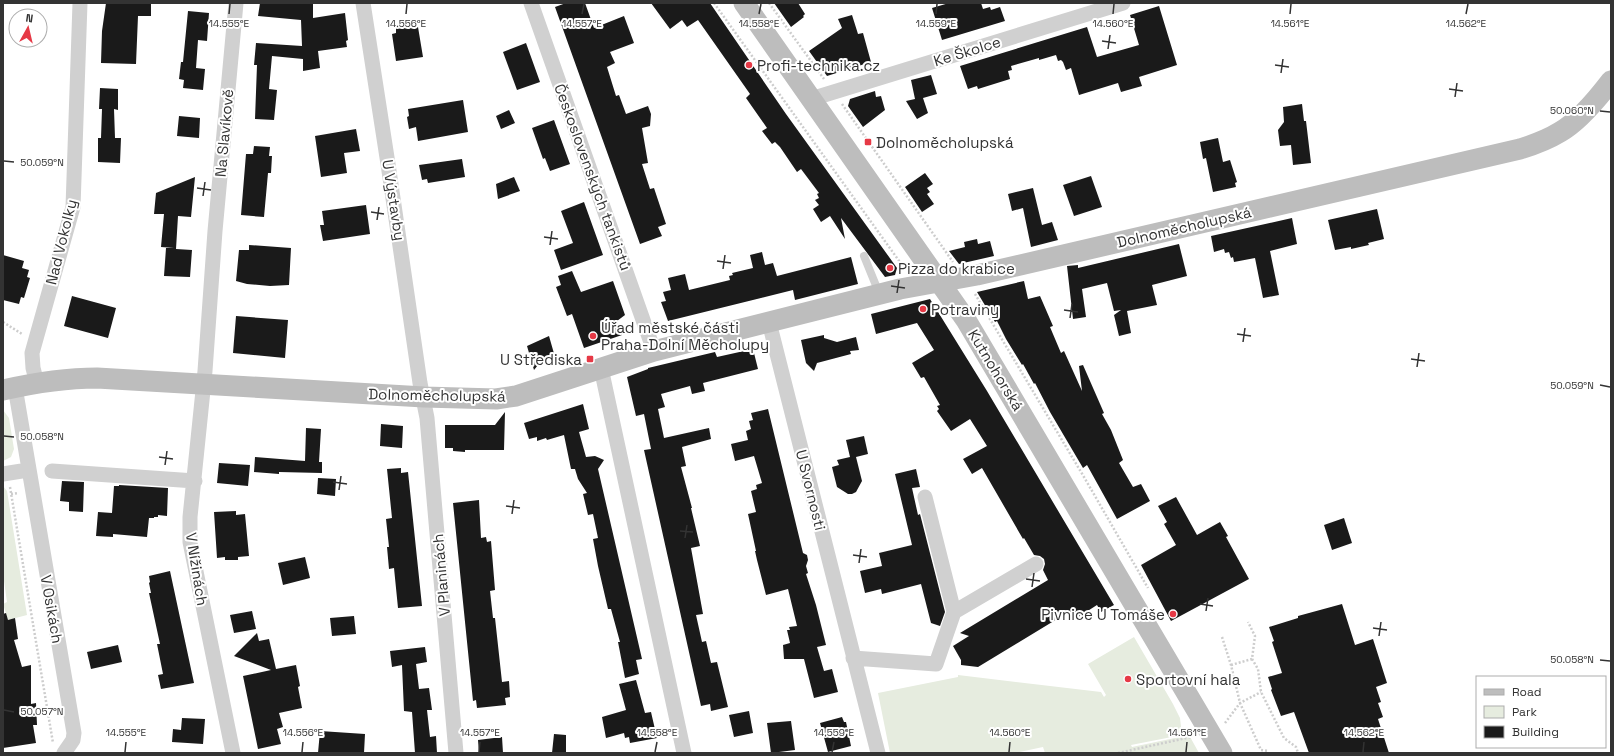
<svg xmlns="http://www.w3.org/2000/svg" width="1614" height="756" viewBox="0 0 1614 756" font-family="'Space Grotesk',sans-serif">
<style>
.green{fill:#e6ecdf}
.building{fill:#1a1a1a}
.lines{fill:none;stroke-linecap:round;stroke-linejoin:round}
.path{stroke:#cdcdcd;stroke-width:2.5;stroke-dasharray:2 2;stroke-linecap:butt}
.lane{stroke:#d0d0d0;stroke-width:8}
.street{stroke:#d0d0d0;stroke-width:15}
.secondary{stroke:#bdbdbd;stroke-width:21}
.ticks{fill:none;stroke:#333;stroke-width:1.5}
.poi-dot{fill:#e63946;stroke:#fff;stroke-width:1.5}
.labels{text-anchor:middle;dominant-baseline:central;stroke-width:4;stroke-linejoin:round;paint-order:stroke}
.street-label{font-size:15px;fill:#333;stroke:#fff}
.poi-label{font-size:15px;fill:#333;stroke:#fff;text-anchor:start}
.ticks-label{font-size:10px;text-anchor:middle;fill:#333;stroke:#fff;stroke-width:4;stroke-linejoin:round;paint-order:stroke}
</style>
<rect width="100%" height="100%" fill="#fff"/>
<path class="green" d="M3,410L9,418L14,449L11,457L3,461Z
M3,486L7,491L27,615L8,620L3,604L7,602L4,581H3Z
M1134,637L1173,704L1180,718L1182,735L1131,745L1132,747L1189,735L1199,753H1045L1043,747L1015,753H890L878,693L958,677V675L1101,692L1104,697L1106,695L1088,664Z"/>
<path class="building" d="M106,3H151V16H138L136,64L101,63L102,31Z
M260,3H313V18L345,13L348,40L346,41L347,47L318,51L320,68L303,71V59L272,56L269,89L277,90L274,120L255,119L257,65H254L256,43L302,46L301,20L258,16Z
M566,3H585L594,28L624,16L634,43L610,52L615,63L607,67L616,96L619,95L626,114L648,106L651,114L650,126L642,128L648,163L642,164L650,189L654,188L666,224L658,227L662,236L640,244L555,7Z
M651,3H710L786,114L897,268L895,275L885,277L841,218L845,239L830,216L821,222L813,209L819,205L815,200L819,198L817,194L819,193L801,169L797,172L780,147L775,142L772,144L762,131L767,128L746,98L750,94L698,20L687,27L682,20L670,29Z
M774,3H798L805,14L803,16L804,17L791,27Z
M949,3H981L983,9L990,7L991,10L1000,7L1005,21L942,40L932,8Z
M1159,6L1177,65L1139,77L1142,86L1121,92L1118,83L1079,95L1071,68L1066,70L1063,62L1061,60L1058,61L1056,55L1039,60V58L1011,66L1012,70L1008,71L1010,79L978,89L977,86L968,89L960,66L1087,27L1097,57L1139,45L1130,15Z
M188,11L209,13L207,41L198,40L196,68L205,69L203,90L183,88L184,80L179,79L181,62H183Z
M852,15L858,34L863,33L871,62L827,76L809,51L842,28L838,19Z
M415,25V27H418L423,57L396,61L392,34L396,33V28Z
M526,43L540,82L517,90L503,52Z
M931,75L937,94L923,98L928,113L917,119L906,101L915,99L911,80Z
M100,88L118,89V110L114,109L115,138H121L120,163L98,162V138H101L102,109H99Z
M875,91L876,97L881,96L885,110L863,127L848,106L850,99Z
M463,100L468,132L418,141L416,127L409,129L407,117L409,116L408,109Z
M1302,104L1304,121H1306L1311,163L1293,165L1291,145L1280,146L1278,130L1284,122L1283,107Z
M509,110L515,123L501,129L496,116Z
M179,116L200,118L199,138L177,136Z
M554,120L570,164L550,171L545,158L543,159L532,128Z
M356,129L360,151L344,153L347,173L321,177L315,136Z
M1218,138L1223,162L1230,160L1237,182L1235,183L1236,187L1213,192L1206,158L1203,159L1200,142Z
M254,146L270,147L269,156H272L271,173H268L264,217L241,215L246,154H253Z
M462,159L465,177L428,183L427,179L422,180L419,165Z
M925,173L933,184L927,188L930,192L927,194L934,204L922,212L905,187Z
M1091,176L1102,207L1074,216L1063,185Z
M195,177L191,217L178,216L176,249L192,250L190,277L164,276L166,248H174L161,247L164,214H154L156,193Z
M514,177L520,191L498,199L496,184Z
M1033,188L1042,225L1052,222L1058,240L1031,247L1023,208L1012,211L1008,194Z
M584,202L603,255L561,270L554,250L573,243L561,211Z
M366,205L370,234L323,241L320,225H324L322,211Z
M1377,209L1384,239L1368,243L1369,245L1351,249V247L1335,250L1328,220Z
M1292,218L1297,244L1270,251L1279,295L1263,298L1255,258L1234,262L1233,257L1231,258L1229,252L1225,253L1224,249L1214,252L1211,236Z
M977,239L978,244L990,241L994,256L959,264L949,251L965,247L964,242Z
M1179,244L1187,276L1152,285L1157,305L1127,311L1131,333L1119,336L1114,315L1121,310L1114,311L1107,283L1082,289L1086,317L1073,319L1067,266L1078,265V268Z
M249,245L291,248L289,285L270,286L247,284L236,281L239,250H249Z
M762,252L765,265L773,263L777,276L851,257L858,284L795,300L793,290L668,321L661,302L666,301L663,292L671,290L668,278L685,274L689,290L730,280L729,276L733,275L732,273L753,268L750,255Z
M3,255L24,261L22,268L29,270L27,277L30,278L24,298L21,297L19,304L3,300Z
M572,271L581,292L613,281L625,315L617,321L622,335L584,348L572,314L567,316L556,287L561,285L558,276Z
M1024,281L1028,299L1040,296L1053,326L1050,327L1061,353L1064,351L1082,391L1079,366L1083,365L1104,413L1102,414L1111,430L1123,460L1119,463L1133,487L1141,484L1150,501L1117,519L1087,465L1083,468L1050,412L1035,383L1034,384L1023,364L1022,365L1006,339L997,321L995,322L977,292Z
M72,296L116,308L108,338L64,326Z
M930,299L987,391L1114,605L1101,612L1097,605L1072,621L1067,613L978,667L961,665V660L953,646L969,636L960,633L1048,580L1043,570L1045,564L1044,559L1040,556L1034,555L1024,538L1023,539L982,468L972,474L963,459L987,446L970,419L951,431L937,411L939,409L937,406L940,405L924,377L921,378L912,363L934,350L917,323L876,334L871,314Z
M236,316L288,320L285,358L233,353Z
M824,335V338L837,342L856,337L859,350L850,351L851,354L817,363L814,371L806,363L801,340Z
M549,336L555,357L542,360L534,370L527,346Z
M753,349L758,369L703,383L705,391L692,394L690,386L661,394L665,407L658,409L664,438L709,428L711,439L682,447L686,466L681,467L692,508H691L700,546L691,548L703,614L696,615L702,642L706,641L711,663L717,662L728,707L711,711L710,704L701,706L644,450L651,449L644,414L636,416L627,377L648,369V368L715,352L717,357Z
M583,404L589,429L579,432L586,457L595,456L604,460L598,469L642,659L636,660L639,674L625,678L618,642H620L611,609H608L598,566L593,539L598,538L593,514L588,515L583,494L587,493L578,479L575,469H571L564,435L547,440L546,438L537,441V437L529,439L524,423Z
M768,409L803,553L807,555L808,560L806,566L808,573L806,574L816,605L826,645L817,647L824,671L832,669L838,692L814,698L804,659H784L783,645L790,643L787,630H790L789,627L797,626L788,589L766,595L757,560L755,551H756L748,514L756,512L751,491L757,489L756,485L762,483L754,456L735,461L731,444L748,440L746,431L751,429L749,421L753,420L751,413Z
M505,412L504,450H465V452L453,451V448H445V425H495Z
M381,424L403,426L402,448L380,446Z
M306,428L321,429L319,462H322V473L279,472V474L254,472L255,457L305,461Z
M864,436L868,454L856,457L862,481L856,492L852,494H848L837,487L832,467L839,465L837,460L850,457L846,440Z
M219,463L250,465L248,486L217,483Z
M401,468V473L408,472L422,606L398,608L394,568L389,569L387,547H389L386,519L392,518L387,469Z
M916,469L920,487L912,488L918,515L920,514L945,612L940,626L931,623L921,584L882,594L881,589L865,593L860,571L882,566L879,553L912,545L895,474Z
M318,478L336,479L335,496L317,494Z
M62,481L84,482L83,512L69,511V502L60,501Z
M119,485L168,488L167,516L158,515V517H154V518H149L147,537L113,534V537L96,536L98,512L112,513L114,486H119Z
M1176,497L1197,535L1220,522L1228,536L1226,537L1249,579L1171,621L1141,565L1176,545L1164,524L1167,522L1158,506Z
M479,500L481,538L486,537L487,542L491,541L495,590L490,591L493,618H495L502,682L509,681L510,697L505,698L506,705L477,708L476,700L473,701L453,503Z
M236,511V515L245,514L249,556L238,557V560H225V557L217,558L214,512Z
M1344,518L1352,543L1332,550L1324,525Z
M305,557L310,578L283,585L278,563Z
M170,571L194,683L161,689L158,675L163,674L157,644H160L149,593H151L149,583L150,582L149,576Z
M1342,604L1355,645L1373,639L1387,683L1376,687L1381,702L1378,703L1383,717L1378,719L1389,753H1309L1294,712L1281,716L1271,690L1272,689L1268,677L1282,673L1272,642L1274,641L1269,627L1298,618V616Z
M252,611L256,629L234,633L230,615Z
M6,613L8,620L15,618L18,639L14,640L22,667L31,665V704L36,703L37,725H33L36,743L3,748V614Z
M354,616L356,634L332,636L330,618Z
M257,633L259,641L269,639L276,669L296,665L300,686L298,687L302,708L279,713L283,727L277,729L281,744L258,749L243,676L271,670L234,656Z
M118,645L122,662L91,669L87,652Z
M425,647L427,662L416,664L419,689L429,688L432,710H427L430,737L436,736L437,753H415L412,712L404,711L402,665L392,667L390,651Z
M636,680L645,713L651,712L657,738L630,743L629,737L625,738L624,733L606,738L602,717L626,710L619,684Z
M749,711L753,733L734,737L729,715Z
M842,717L844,722H846L851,746L828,752L820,723Z
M182,718L205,719L203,744L172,742L173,729L181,730Z
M791,721L795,750L771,753L767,723Z
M320,731L365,734L364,753H318Z
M554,734L566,735V753H552Z
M502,737L503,753H479L478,740Z"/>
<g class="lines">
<path class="path" d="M714,3L902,265L901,270
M769,3L824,79
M842,104L953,262
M975,294L1084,477L1148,588
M3,322L22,334
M10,487L53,743
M11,494L18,493
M1222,637L1231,665L1240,703L1261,750L1269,751
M1252,659L1258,669L1261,692L1284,738L1296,747L1298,753
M1231,665L1252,659L1255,636L1248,622
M1225,723L1240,703L1261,692
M1118,753L1191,737"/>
<path class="lane" d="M864,256L879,293"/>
<path class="street" d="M363,3L388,164L420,383L427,418L456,753
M531,3L654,351
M811,99L1123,3
M769,322L878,753
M601,368L684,753
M37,383L33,368L32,353L73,207L80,3
M15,387L74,733L73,740L64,753
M52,471L195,481
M3,474L28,470
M954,612L1036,564
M853,658L936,664L954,612L925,497
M233,753L190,542V517L205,371L215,231L236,3"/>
<path class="secondary" d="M744,3L966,320L1222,753
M3,390C34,383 65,378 97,378L424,397L496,399L516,396L654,351L900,289L977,275L1520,149C1533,145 1547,140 1560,132C1578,122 1598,98 1611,81"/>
</g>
<path class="ticks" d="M229,14L230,4M406,14L407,4M582,14L584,4M759,14L761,4M936,14L937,4M1113,14L1114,4M1290,14L1291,4M1466,14L1468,4M1102,41L1116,43M1108,49L1110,35M1275,65L1289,67M1281,73L1283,59M1449,89L1463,91M1455,97L1457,83M1600,111L1610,112M4,161L14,162M197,188L211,190M203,196L205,182M371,212L384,214M377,220L379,207M544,237L558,239M550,245L552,231M717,261L731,263M723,269L725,255M891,286L905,288M897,293L899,280M1064,310L1078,312M1070,318L1072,304M1237,334L1251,336M1243,342L1245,328M1411,359L1425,361M1417,367L1419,353M1600,385L1610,387M4,436L14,437M159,457L173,459M165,465L167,451M333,482L347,484M339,490L341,476M506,506L520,508M512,514L514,500M680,531L693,532M685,538L687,525M853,555L867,557M859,563L861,549M1026,579L1040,581M1032,587L1034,573M1200,604L1213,606M1206,611L1208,598M1373,628L1387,630M1379,636L1381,622M1600,660L1610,661M4,710L14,712M125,752L126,742M302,752L303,742M479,752L480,742M655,752L657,742M832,752L834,742M1009,752L1010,742M1186,752L1187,742M1363,752L1364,742"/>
<g class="poi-dot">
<circle cx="749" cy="65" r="4"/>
<rect x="864" y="138" width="8" height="8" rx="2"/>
<circle cx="890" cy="268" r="4"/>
<circle cx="923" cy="309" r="4"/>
<circle cx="593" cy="336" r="4"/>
<rect x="586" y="355" width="8" height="8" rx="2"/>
<circle cx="1173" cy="614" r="4"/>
<circle cx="1128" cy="679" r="4"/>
</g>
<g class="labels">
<g class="street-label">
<text transform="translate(967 51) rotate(-17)">Ke Školce</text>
<text transform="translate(224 133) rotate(-85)">Na Slavíkově</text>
<text transform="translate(593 177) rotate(70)">Československých tankistů</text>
<text transform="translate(394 200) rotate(81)">U Výstavby</text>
<text transform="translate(1184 227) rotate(-13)">Dolnoměcholupská</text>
<text transform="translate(61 242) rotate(-76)">Nad Vokolky</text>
<text transform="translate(996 370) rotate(59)">Kutnohorská</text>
<text transform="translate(437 395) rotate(1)">Dolnoměcholupská</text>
<text transform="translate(811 490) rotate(76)">U Svornosti</text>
<text transform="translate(197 569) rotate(81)">V Nížinách</text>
<text transform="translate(441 575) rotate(-95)">V Planinách</text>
<text transform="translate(52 609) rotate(80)">V Osikách</text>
</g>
<g class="poi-label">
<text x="757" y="65">Profi-technika.cz</text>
<text x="876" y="142">Dolnoměcholupská</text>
<text x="898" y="268">Pizza do krabice</text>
<text x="931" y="309">Potraviny</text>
<text x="601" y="327">Úřad městské části<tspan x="601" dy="17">Praha-Dolní Měcholupy</tspan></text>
<text x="582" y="359" text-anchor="end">U Střediska</text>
<text x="1165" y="614" text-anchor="end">Pivnice U Tomáše</text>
<text x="1136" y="679">Sportovní hala</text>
</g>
</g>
<g class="ticks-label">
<text x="229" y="27">14.555°E</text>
<text x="406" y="27">14.556°E</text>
<text x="582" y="27">14.557°E</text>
<text x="759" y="27">14.558°E</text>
<text x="936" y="27">14.559°E</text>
<text x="1113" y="27">14.560°E</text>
<text x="1290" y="27">14.561°E</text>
<text x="1466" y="27">14.562°E</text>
<text x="1572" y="114">50.060°N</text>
<text x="42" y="166">50.059°N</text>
<text x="1572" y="389">50.059°N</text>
<text x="42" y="440">50.058°N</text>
<text x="1572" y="663">50.058°N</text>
<text x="42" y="715">50.057°N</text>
<text x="126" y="736">14.555°E</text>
<text x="303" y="736">14.556°E</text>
<text x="480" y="736">14.557°E</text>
<text x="657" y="736">14.558°E</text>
<text x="834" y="736">14.559°E</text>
<text x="1010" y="736">14.560°E</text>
<text x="1187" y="736">14.561°E</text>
<text x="1364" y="736">14.562°E</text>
</g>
<rect width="1614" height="756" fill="none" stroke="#333333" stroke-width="8"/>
<rect x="1476" y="676" width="130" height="72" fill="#ffffff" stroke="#adadad"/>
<rect x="1484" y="689" width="20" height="6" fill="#bdbdbd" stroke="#adadad"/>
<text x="1512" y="696" font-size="12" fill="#333333">Road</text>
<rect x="1484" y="706" width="20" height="12" fill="#e6ecdf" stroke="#adadad"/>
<text x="1512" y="716" font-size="12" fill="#333333">Park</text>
<rect x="1484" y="726" width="20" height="12" fill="#1a1a1a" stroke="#adadad"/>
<text x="1512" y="736" font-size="12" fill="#333333">Building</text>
<g transform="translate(28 28) rotate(8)"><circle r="19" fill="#ffffff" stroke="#adadad"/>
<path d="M0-3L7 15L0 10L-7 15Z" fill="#e63946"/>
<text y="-6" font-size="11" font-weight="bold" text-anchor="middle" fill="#333333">N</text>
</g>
</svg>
